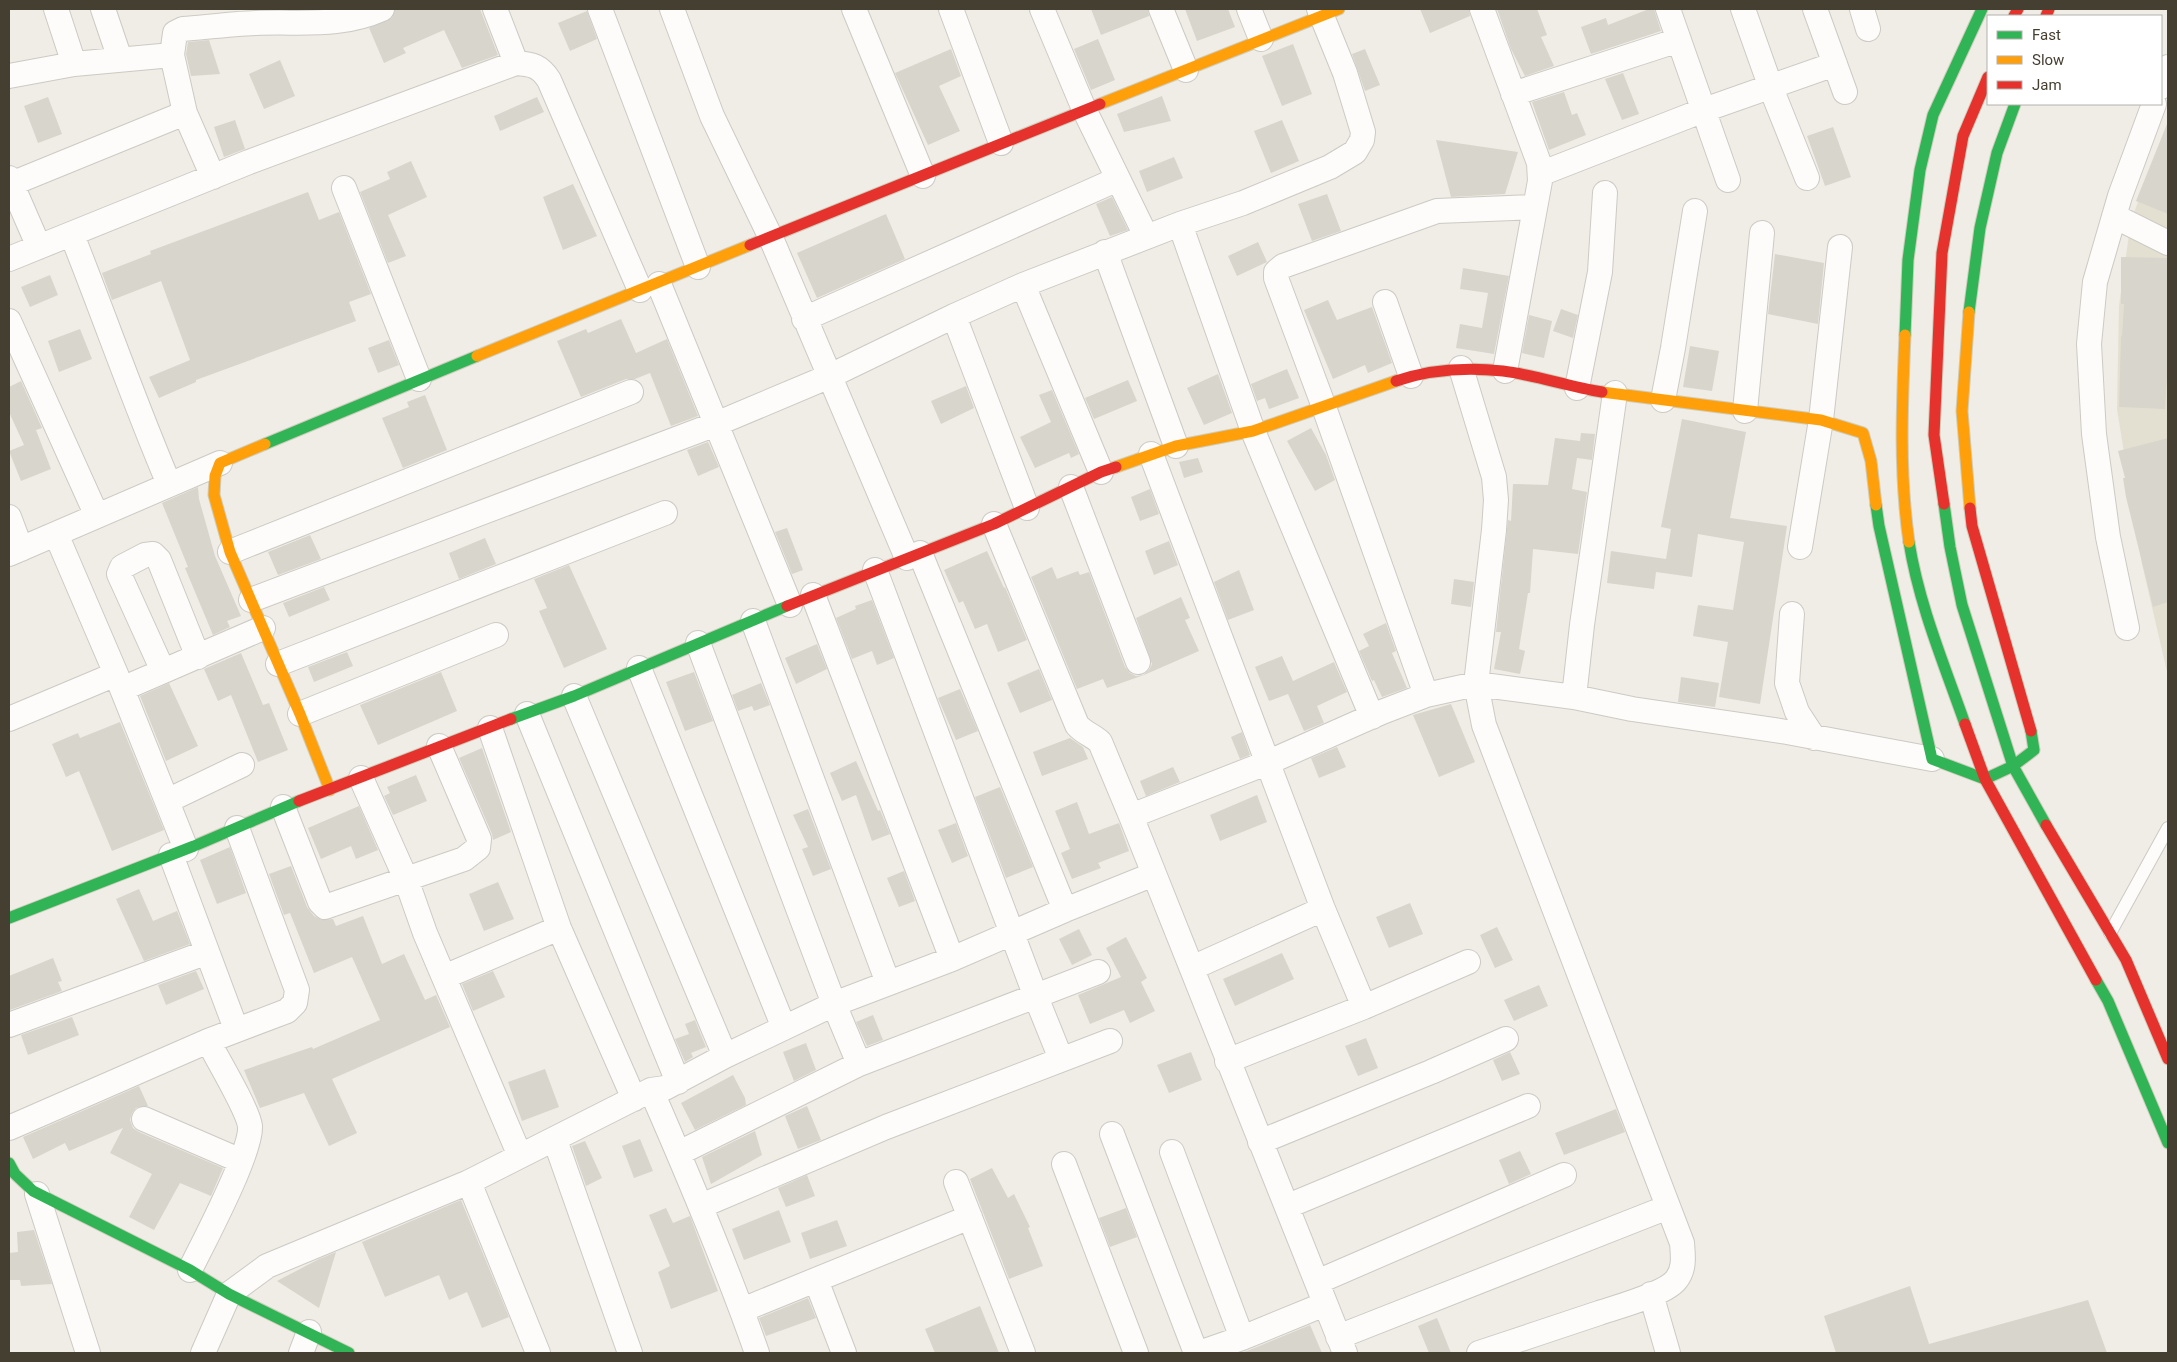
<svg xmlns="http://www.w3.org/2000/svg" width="2177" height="1362" viewBox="0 0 2177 1362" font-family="Roboto,sans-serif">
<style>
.residential{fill:#e4e0d1}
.building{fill:#d8d5cd}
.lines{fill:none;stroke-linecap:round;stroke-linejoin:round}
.lane-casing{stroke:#cccac3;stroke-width:14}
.street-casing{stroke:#cccac3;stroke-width:26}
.fast-casing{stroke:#ceccbb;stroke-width:13}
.slow-casing{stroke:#ceccbb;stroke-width:13}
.jam-casing{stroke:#ceccbb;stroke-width:13}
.lane{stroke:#fdfcfb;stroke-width:12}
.street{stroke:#fdfcfb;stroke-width:24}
.fast{stroke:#30b455;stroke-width:11}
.slow{stroke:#ff9f0a;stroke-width:11}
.jam{stroke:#e5322d;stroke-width:11}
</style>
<rect width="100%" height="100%" fill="#efede5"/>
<path class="residential" d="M2168,127V676L2142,564L2117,409L2119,306L2131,220Z"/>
<path class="building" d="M395,9H480L498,55L462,68L444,30L403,48L406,53L384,63L369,28L392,18Z
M1091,9H1148L1149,16L1101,35Z
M1185,9H1228L1235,27L1197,41Z
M1420,9H1469L1470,16L1430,33Z
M1497,9H1537L1547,35L1541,37L1554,66L1525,76L1511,49Z
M1649,9H1654L1661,31L1591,54L1581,27L1606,18L1608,25Z
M587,11L597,39L570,51L558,23Z
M1098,39L1115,80L1091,90L1074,49Z
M209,40L220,74L191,76L186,54L188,42Z
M1293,44L1312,94L1282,106L1262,56Z
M951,49L961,76L939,86L960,131L928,145L895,73Z
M1365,49L1380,85L1365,91L1352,54Z
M280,60L295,96L264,109L249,74Z
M1623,73L1639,114L1622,120L1605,79Z
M1564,92L1572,115L1577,113L1586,135L1549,150L1532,102Z
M1162,96L1171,121L1124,132L1117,114Z
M48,97L62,134L38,143L24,106Z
M537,97L544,112L500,131L494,116Z
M235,120L245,149L224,157L214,127Z
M1282,120L1299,161L1271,173L1254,131Z
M2167,124L2168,125V214L2136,201Z
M1833,127L1851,177L1825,186L1807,136Z
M1436,140L1518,152L1505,194L1451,197Z
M1174,157L1183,178L1147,192L1139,171Z
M411,161L427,197L388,215L406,256L388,263L360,192L390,179L387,172Z
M573,184L597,236L563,250L543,197Z
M308,192L319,220L339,212L371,294L349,302L356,321L196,380V382L159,398L149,377L190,360L161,281L112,300L102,273L151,254L150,251Z
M1327,194L1341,231L1312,241L1298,204Z
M1112,197L1128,230L1110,236L1096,204Z
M886,214L905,259L817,298L797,253Z
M1258,242L1267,262L1237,276L1228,256Z
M1775,254L1824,263L1818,324L1768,314Z
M2121,257L2168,258V360L2165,409L2119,407L2121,336H2122L2124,304H2121Z
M1463,268L1509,276L1494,354L1456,348L1460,324L1482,328L1488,293L1460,289Z
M50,275L58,295L30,307L21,287Z
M1328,300L1337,320L1372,307L1392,363L1368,373L1365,365L1333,379L1304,310Z
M1561,309L1578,315L1573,338L1553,331Z
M1529,315L1552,321L1544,358L1522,353Z
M621,319L636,353L667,339L698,416L671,426L650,373L635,379H626L581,397L557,341L586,329L588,333Z
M80,329L92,359L59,372L48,341Z
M389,340L399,365L378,373L368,348Z
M1690,346L1719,351L1712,391L1683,387Z
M1287,369L1299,398L1269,409L1265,398L1257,401L1251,384Z
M1218,374L1232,413L1204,425L1187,388Z
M1128,380L1137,401L1094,419L1085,398Z
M21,381L42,428L36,430L51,469L21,481L9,451L24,445L9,412V387Z
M966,386L974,408L941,424L931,401Z
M1052,390L1079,454L1071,458L1069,453L1035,468L1020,437L1051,422L1039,395Z
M425,395L447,450L403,468L382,418L409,407L407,402Z
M1682,419L1746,432L1730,518L1787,526L1760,704L1719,697L1728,642L1693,636L1698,605L1733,610L1744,542L1698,534L1692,577L1656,572L1654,589L1607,583L1611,551L1666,559L1671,529L1661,527Z
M1311,428L1326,455L1335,480L1315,491L1287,441Z
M1581,433L1595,434L1592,460L1577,458L1572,489L1587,492L1578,554L1533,549L1530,593H1528L1519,649L1525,651L1520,674L1494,669L1501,632H1496L1508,520L1511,521L1513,484L1548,485L1555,438L1580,441Z
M2168,438V602L2153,607L2126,497L2123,478H2125L2118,451Z
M708,442L719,467L698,476L687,450Z
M1198,458L1203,472L1184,478L1179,462Z
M198,487L199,499L215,556L241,616L227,621L230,627L213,635L185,568L188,567L162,503Z
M1150,489L1159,514L1140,521L1131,497Z
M787,528L803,570L792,574L775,532Z
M310,535L321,559L278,575L268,552Z
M485,538L496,564L459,579L449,553Z
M1169,541L1178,565L1154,575L1145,551Z
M987,551L1004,588L1005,587L1027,640L998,652L987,624L975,629L963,601L959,603L944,570Z
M569,565L607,649L564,668L539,611L547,608L534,579Z
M1052,567L1057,579L1078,571L1080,575L1089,572L1125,667L1130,673L1136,676L1143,675L1149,670L1152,664L1136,618L1181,597L1190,618L1185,620L1199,651L1144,675L1107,688L1103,679L1077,689L1031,577Z
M1239,570L1254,610L1228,620L1214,582Z
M1454,579L1474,582L1471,607L1451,604Z
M324,587L330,600L289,617L283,603Z
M872,600L894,658L877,665L872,651L852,659L836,618L856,609L855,606Z
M1386,623L1396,651L1392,653L1407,688L1382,697L1374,680L1372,681L1359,651L1369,646L1363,634Z
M817,644L827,669L796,684L785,658Z
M347,652L353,666L314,682L308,667Z
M241,653L263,705L269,703L288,750L258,762L231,695L218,701L204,669Z
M1282,656L1293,681L1334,662L1347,692L1317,706L1324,723L1304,731L1288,694L1269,701L1255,667Z
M1039,669L1052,700L1020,713L1007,683Z
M441,672L457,711L378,745L360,705Z
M694,672L713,721L685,731L666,682Z
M1681,677L1719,683L1715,707L1678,702Z
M169,683L198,746L166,761L140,696Z
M761,683L770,705L754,711L752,706L738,711L732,695Z
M960,689L978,731L956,740L938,698Z
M1451,704L1475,762L1439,777L1413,715Z
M120,722L164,830L112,851L79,771L66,777L52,744L78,733L80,738Z
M1242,732L1250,755L1240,759L1231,737Z
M1070,738L1083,747L1088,759L1042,776L1033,752Z
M1337,747L1346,767L1319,778L1311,758Z
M482,748L511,832L493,840L492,834L459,758Z
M856,761L878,811L880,810L890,834L872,841L856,795L842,801L830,773Z
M1173,767L1180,782L1146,796L1140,781Z
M416,775L427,801L393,815L384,796L390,793L387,787Z
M1000,787L1033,867L1006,878L975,797Z
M1257,795L1267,822L1220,841L1210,815Z
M1077,802L1089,834L1119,823L1129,851L1098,863L1101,868L1072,879L1061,853L1070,849L1055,811Z
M359,806L378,850L356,859L351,846L321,859L308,828Z
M808,809L831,869L813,876L802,849L808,847L793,815Z
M956,823L968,856L952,863L938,830Z
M230,847L246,893L217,904L200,860Z
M291,866L307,907L314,916L322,920L333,919L336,926L363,916L382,964L404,954L425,1000L436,995L450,1027L332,1079L357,1133L329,1146L304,1093L260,1108L244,1070L312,1047L313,1049L380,1020L352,957L314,973L290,913L284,915L269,874Z
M904,871L915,901L899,907L887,878Z
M498,882L514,919L484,931L469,894Z
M139,889L153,921L177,911L190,944L144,961L116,899Z
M1410,903L1423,934L1389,948L1376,917Z
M1497,927L1513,960L1495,968L1480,935Z
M1079,929L1092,955L1072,965L1059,939Z
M1126,937L1147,978L1141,982L1155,1011L1130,1023L1124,1010L1090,1024L1078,995L1121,977L1106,948Z
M1282,953L1294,979L1235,1006L1223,979Z
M53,958L62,981L58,982L62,991L10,1010L9,976Z
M196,971L204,989L166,1005L158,985Z
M493,971L505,997L473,1011L462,984Z
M1539,985L1548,1006L1514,1021L1504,1000Z
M873,1015L883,1040L867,1046L856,1022Z
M72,1017L79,1035L28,1055L21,1035Z
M695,1020L706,1047L691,1053L693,1057L685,1062L675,1039L689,1034L685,1024Z
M1366,1038L1378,1068L1358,1076L1345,1046Z
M806,1043L816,1070L794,1081L783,1052Z
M1191,1052L1202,1080L1169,1093L1157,1065Z
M1510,1052L1520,1074L1502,1081L1493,1060Z
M545,1069L559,1107L522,1121L508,1082Z
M733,1075L745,1098L746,1105L695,1130L681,1103Z
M139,1086L148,1106L136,1108L132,1113L130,1120L133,1128L139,1132L223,1168L211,1196L180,1183L154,1230L129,1217L152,1174L110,1153L123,1128L69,1151L65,1143L33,1159L23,1137Z
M807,1106L821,1140L798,1149L785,1116Z
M1616,1109L1625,1132L1564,1155L1555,1133Z
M755,1131L762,1155L711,1184L702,1157Z
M640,1139L653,1171L634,1178L622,1146Z
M585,1141L602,1178L586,1186L572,1146Z
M1520,1151L1531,1174L1509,1184L1499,1160Z
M992,1168L1008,1198L1014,1194L1030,1227L1028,1228L1043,1266L1009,1279L970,1179Z
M807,1175L815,1196L786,1207L778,1188Z
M461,1200L509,1317L482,1328L467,1292L449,1300L439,1275L385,1297L362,1242Z
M666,1208L673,1223L690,1216L718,1291L671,1309L658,1272L670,1266L649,1215Z
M1126,1208L1137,1237L1110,1247L1099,1218Z
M779,1210L791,1242L744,1260L732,1229Z
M837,1220L847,1246L810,1259L801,1233Z
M34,1230L52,1284L21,1286L20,1280H9V1253L18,1252L17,1232Z
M336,1252L319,1308L277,1281L319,1259Z
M1910,1286L1929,1344L2088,1300L2107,1353H1836L1824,1316Z
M808,1298L816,1318L766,1336L759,1318Z
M980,1306L999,1353H935L925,1329Z
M1437,1318L1451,1353H1429L1418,1326Z
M1310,1325L1322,1353H1240L1247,1351Z"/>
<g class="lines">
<defs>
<path id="lane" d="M2110,933L2168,828"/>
<path id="street" d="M56,9L74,64
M103,9L120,59
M495,9L516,63
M600,9L698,267
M672,9L712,116L771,238L907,558
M854,9L923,176
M951,9L1001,143
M1042,9L1084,109L1146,236
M1161,9L1186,70
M1249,9L1261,39
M1482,9L1539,163L1540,181L1505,371
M1668,9L1728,180
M1743,9L1771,88L1807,178
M1815,9L1845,92
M1862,9L1868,29
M9,76L74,64L172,55
M2161,87L2168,67
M1513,94L1679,40
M1540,174L1704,110L1835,64
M213,177L185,113L172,55L175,33L183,29C207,27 232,24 256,23C302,21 339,28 382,9
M9,178L39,247
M11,184L185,113
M344,188L419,379
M2114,216L2168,243
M1180,224L1253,431L1372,717
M72,235C105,318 134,402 169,484
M1105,252L1176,446
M9,259L249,162L516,63C532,64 540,66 549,80L640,290
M659,284L790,605
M1023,285L1101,472
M1385,302L1411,376
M954,316L1027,508
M804,319L1118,179
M9,321L97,516
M1461,368L1494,477L1496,500L1494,530L1476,684L1484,725L1682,1243C1683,1256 1685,1269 1676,1280C1665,1294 1617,1307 1599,1313C1559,1326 1519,1340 1479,1353
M1577,388L1600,272L1605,193
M1663,400L1673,348L1695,211
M1745,411L1762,233
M1151,454L1323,909L1364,1007
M1071,487L1138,662
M9,517L21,549
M994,524L1077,725C1084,733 1092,735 1100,742L1131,816L1345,1353
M56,534L116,674L186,849
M1800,547L1821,420L1840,247
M230,552L631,392
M9,554L220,463
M875,570L1036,997L1061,1059
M813,595L952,959
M251,600L716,424L830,376L954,316L1023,285L1180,224L1243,203L1330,167L1355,152L1362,140L1363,132L1345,73L1319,9
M1792,614L1787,683L1797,712L1814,738
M753,621L888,983
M2127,628L2108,537L2094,434L2089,344L2095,282L2120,196L2154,104
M698,643L834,1004L859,1064
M278,664L665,513
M639,668L784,1028
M163,671L119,574L122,567L145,555L153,554L159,560L198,657
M122,689L263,628
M1426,695L1320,396L1276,278V272L1283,266L1437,211L1535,207
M574,696L725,1056
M1574,697L1582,625L1615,393
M300,714L496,635
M527,714L678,1082
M9,719L116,674
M490,728L559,928L634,1099
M361,778L406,879L425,933L520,1156
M167,801L242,765
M283,807L320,902L325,907L464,859L478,848L479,839L439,746
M1131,816L1269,762L1382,712L1426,695L1476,684L1574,697L1632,709L1787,732L1932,759
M171,855L236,1029
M1065,910L1154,874
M1192,968L1323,909
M444,977L559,928
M9,1025L205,953
M1227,1061L1364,1007L1468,962
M651,1090C689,1177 726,1264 757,1353
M144,1119L241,1161
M9,1128L208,1041L287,1011L295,1003L297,990L237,828
M1112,1134L1196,1353
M555,1140L630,1353
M1260,1142L1431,1072L1506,1039
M1172,1152L1242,1338
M679,1153L859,1064L1098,972
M1064,1164L1136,1353
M469,1182L538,1353
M956,1182L1023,1353
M37,1194L88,1353
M701,1206L886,1127L1110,1041
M1288,1206L1528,1106
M190,1270C203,1243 252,1152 250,1126C248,1110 217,1058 208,1041
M816,1280L844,1353
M1317,1282L1564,1175
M1651,1294L1668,1353
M742,1310L970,1217
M1338,1337L1668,1207
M203,1353L229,1294L267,1266L469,1182L651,1090L665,1088L725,1056L834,1004L952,959L1065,910L920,553
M301,1353L309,1332
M1199,1353L1242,1338L1325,1304"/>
<path id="fast" d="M1969,312L1980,228L1997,153L2015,104
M1905,335L1908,260L1920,170L1933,115L1982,9
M265,444L477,356
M1944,504L1950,547L1962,605L2013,766L2046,825
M1876,505L1879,526L1932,759L1985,779L2013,766L2034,750L2031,731
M1909,542C1919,605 1944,664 1965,724
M511,719L574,696L787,606
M9,918L194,846L299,801
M2096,980L2108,1001L2168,1143
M9,1163L15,1174L33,1191L190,1270L229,1294L349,1353"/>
<path id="slow" d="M1100,104L1339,9
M1969,312L1962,411L1970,508
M1905,335C1902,405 1899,473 1909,542
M477,356L750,245
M1602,392L1821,420L1863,433L1871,461L1876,505
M265,444L220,463L215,476L214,495L230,552L300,714L330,790
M1116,467L1176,446L1253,431L1396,381"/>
<path id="jam" d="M2014,16L2018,9
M2046,16L2049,9
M750,245L1100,104
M1396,381C1431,369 1466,367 1503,371C1536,375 1569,387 1602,392
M1944,504L1934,435L1942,253L1963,136L1988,77
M1970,508L1972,526L2031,731
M787,606L994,524L1101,472L1116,467
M1965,724L1985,779L2096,980
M299,801L511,719
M2046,825L2126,960L2168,1059"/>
</defs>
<use href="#lane" class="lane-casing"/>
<use href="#street" class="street-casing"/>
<use href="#fast" class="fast-casing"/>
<use href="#slow" class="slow-casing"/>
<use href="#jam" class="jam-casing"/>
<use href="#lane" class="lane"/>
<use href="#street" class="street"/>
<use href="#fast" class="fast"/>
<use href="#slow" class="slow"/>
<use href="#jam" class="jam"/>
</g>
<rect width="2177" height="1362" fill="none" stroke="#443f31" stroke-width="20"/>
<rect x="1987" y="15" width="175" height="90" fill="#ffffff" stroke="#b4b2ad"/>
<rect x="1997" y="31" width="25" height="8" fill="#30b455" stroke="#b4b2ad"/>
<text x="2032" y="40" font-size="15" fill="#443f31">Fast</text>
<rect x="1997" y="56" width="25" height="8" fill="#ff9f0a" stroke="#b4b2ad"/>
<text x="2032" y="65" font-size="15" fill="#443f31">Slow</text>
<rect x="1997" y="81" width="25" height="8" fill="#e5322d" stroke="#b4b2ad"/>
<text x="2032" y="90" font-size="15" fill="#443f31">Jam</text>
</svg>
